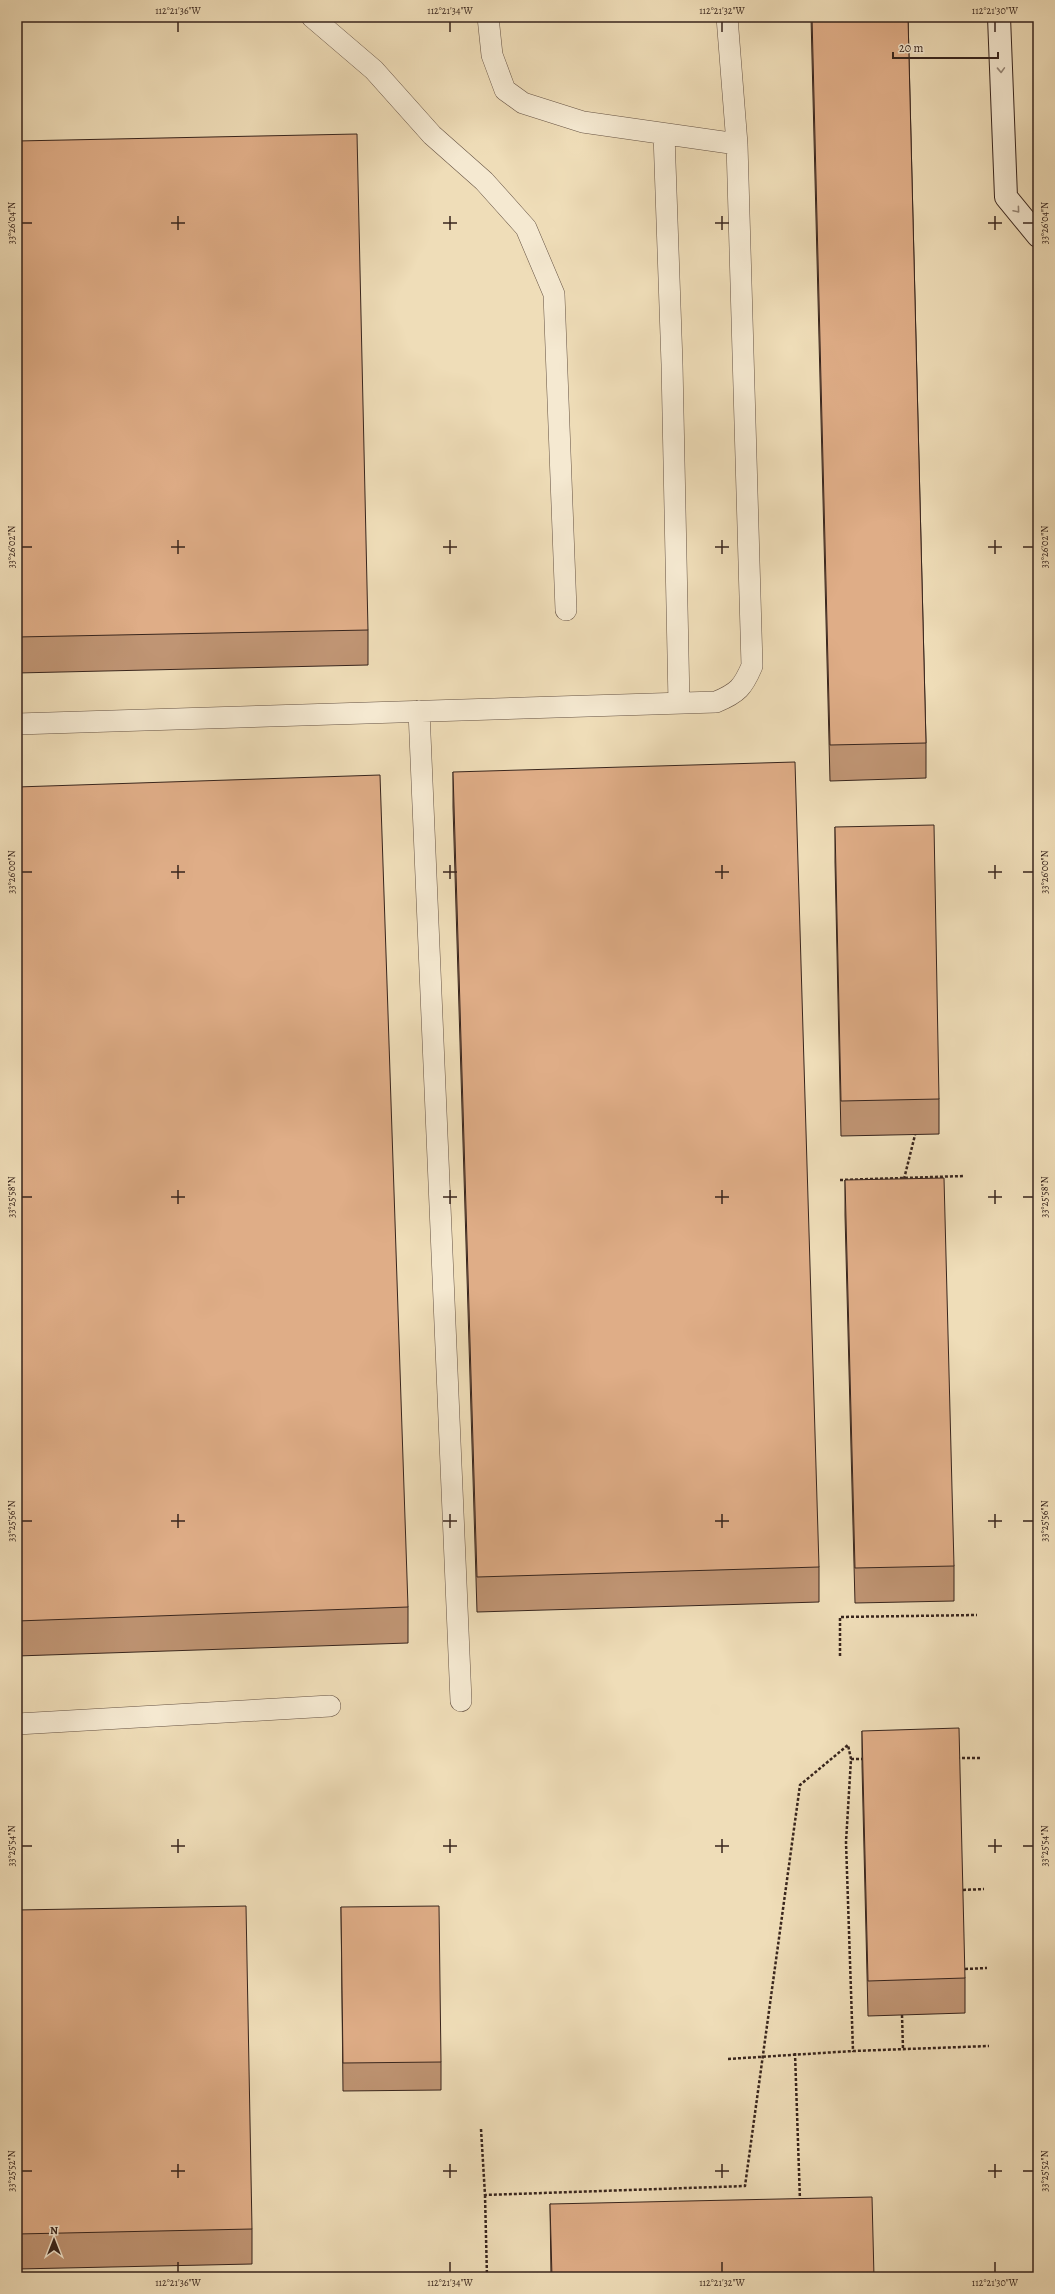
<svg xmlns="http://www.w3.org/2000/svg" width="1055" height="2294" viewBox="0 0 1055 2294" font-family="Alegreya,serif">
<style>
.lines{fill:none;stroke-linecap:round;stroke-linejoin:round}
.lane-casing{stroke:#665344;stroke-width:22}
.secondary-casing{stroke:#38251d;stroke-width:24}
.path{stroke:#38251d;stroke-width:2.5;stroke-dasharray:3 2;stroke-linecap:butt}
.lane{stroke:#f5e9d1;stroke-width:21}
.secondary{stroke:#f5e9d1;stroke-width:22}
.wall{fill:#c09574;stroke:#38251d}
.building{fill:#dfad87;stroke:#38251d}
.oneway{stroke:#968777}
.ticks{fill:none;stroke:#38251d;stroke-width:1.5}
.neatline{fill:none;stroke:#38251d;stroke-width:1.5}
.ticks-label{font-size:10px;text-anchor:middle;fill:#38251d}
</style>
<rect width="100%" height="100%" fill="#efddb8"/>
<filter id="stains"><feTurbulence type="fractalNoise" baseFrequency=".005" numOctaves="4"/><feColorMatrix values="0 0 0 0 .2 0 0 0 0 .09 0 0 0 0 .02 0 0 0 .5 -.17"/></filter>
<radialGradient id="worn" r=".72"><stop offset=".6" stop-color="#630" stop-opacity="0"/><stop offset="1" stop-color="#630" stop-opacity=".3"/></radialGradient>
<g class="lines">
<defs>
<path id="lane" d="M312,17L374,70L432,135L484,181L526,228L554,294L566,610
M727,17L737,144
M664,134L672,364L679,703
M419,711L461,1701
M17,724L716,702C738,693 743,687 752,666L737,144L583,122L523,103L505,90L492,55L488,17
M17,1724L330,1706"/>
<path id="secondary" d="M999,17L1006,197L1038,236"/>
</defs>
<use href="#lane" class="lane-casing"/>
<use href="#secondary" class="secondary-casing"/>
<path class="path" d="M904,1179L915,1135
M840,1180L964,1176
M840,1656V1617L977,1615
M957,1758H981
M851,1759H864
M963,1890L984,1889
M965,1969L987,1968
M902,2015L903,2049
M795,2053L800,2201
M728,2059L853,2051
M481,2129L485,2195L745,2186L800,1785L848,1745L851,1759L846,1842L853,2051L989,2046
M485,2195L487,2277"/>
<use href="#lane" class="lane"/>
<use href="#secondary" class="secondary"/>
</g>
<path class="wall" d="M811,17H908L926,743V778L830,781Z
M17,141L368,630V665L17,673Z
M453,772L819,1567V1602L477,1612L453,807Z
M17,787L408,1607V1643L17,1656Z
M835,827L939,1099V1134L841,1136L835,862Z
M845,1180L954,1566V1601L855,1603L845,1215Z
M862,1731L965,1978V2013L868,2016L862,1766Z
M341,1907L441,2062V2090L343,2091Z
M17,1910L252,2229V2264L17,2269Z
M550,2204L874,2277H551Z"/>
<path class="building" d="M812,17H908L926,743L830,745Z
M357,134L368,630L17,637V141Z
M795,762L819,1567L477,1577L453,772Z
M380,775L408,1607L17,1621V787Z
M934,825L939,1099L841,1101L835,827Z
M944,1178L954,1566L855,1568L845,1180Z
M959,1728L965,1978L868,1981L862,1731Z
M246,1906L252,2229L17,2234V1910Z
M439,1906L441,2062L343,2063L341,1907Z
M872,2197L874,2277H552L550,2204Z"/>
<defs><path id="oneway-chevron" d="M-2-3.5L2.5 0L-2 3.5" fill="none" stroke-width="1.6" stroke-linecap="round" stroke-linejoin="round"/></defs>
<g class="oneway">
<use href="#oneway-chevron" transform="translate(1001 70) rotate(88)"/>
<use href="#oneway-chevron" transform="translate(1017 210) rotate(50)"/>
</g>
<path class="ticks" d="M178,22V32M450,22V32M722,22V32M995,22V32M178,216V230M450,216V230M722,216V230M995,216V230M22,223H32M171,223H185M443,223H457M715,223H729M988,223H1002M1023,223H1033M178,540V554M450,540V554M722,540V554M995,540V554M22,547H32M171,547H185M443,547H457M715,547H729M988,547H1002M1023,547H1033M178,865V879M450,865V879M722,865V879M995,865V879M22,872H32M171,872H185M443,872H457M715,872H729M988,872H1002M1023,872H1033M178,1190V1204M450,1190V1204M722,1190V1204M995,1190V1204M22,1197H32M171,1197H185M443,1197H457M715,1197H729M988,1197H1002M1023,1197H1033M178,1514V1528M450,1514V1528M722,1514V1528M995,1514V1528M22,1521H32M171,1521H185M443,1521H457M715,1521H729M988,1521H1002M1023,1521H1033M178,1839V1853M450,1839V1853M722,1839V1853M995,1839V1853M22,1846H32M171,1846H185M443,1846H457M715,1846H729M988,1846H1002M1023,1846H1033M178,2164V2178M450,2164V2178M722,2164V2178M995,2164V2178M22,2171H32M171,2171H185M443,2171H457M715,2171H729M988,2171H1002M1023,2171H1033M178,2262V2272M450,2262V2272M722,2262V2272M995,2262V2272"/>
<rect width="1055" height="2294" fill="none" stroke="#efddb8" stroke-width="44"/>
<g transform="translate(54 2240)" stroke="#f5e9d1" stroke-width="3" paint-order="stroke">
<path d="M0-3L7 15L0 10L-7 15Z" fill="#38251d"/>
<text y="-6" font-size="11" font-weight="bold" text-anchor="middle" fill="#38251d">N</text>
</g>
<path d="M893 52v6h105v-6" fill="none" stroke="#38251d" stroke-width="2"/>
<text x="899" y="52" font-size="12" fill="#38251d" stroke="#f5e9d1" stroke-width="3" paint-order="stroke">20 m</text>
<rect x="22" y="22" width="1011" height="2250" class="neatline"/>
<g class="ticks-label">
<text x="178" y="14">112°21'36"W</text>
<text x="450" y="14">112°21'34"W</text>
<text x="722" y="14">112°21'32"W</text>
<text x="995" y="14">112°21'30"W</text>
<text transform="translate(11 223) rotate(-90)" y="4">33°26'04"N</text>
<text transform="translate(1044 223) rotate(-90)" y="4">33°26'04"N</text>
<text transform="translate(11 547) rotate(-90)" y="4">33°26'02"N</text>
<text transform="translate(1044 547) rotate(-90)" y="4">33°26'02"N</text>
<text transform="translate(11 872) rotate(-90)" y="4">33°26'00"N</text>
<text transform="translate(1044 872) rotate(-90)" y="4">33°26'00"N</text>
<text transform="translate(11 1197) rotate(-90)" y="4">33°25'58"N</text>
<text transform="translate(1044 1197) rotate(-90)" y="4">33°25'58"N</text>
<text transform="translate(11 1521) rotate(-90)" y="4">33°25'56"N</text>
<text transform="translate(1044 1521) rotate(-90)" y="4">33°25'56"N</text>
<text transform="translate(11 1846) rotate(-90)" y="4">33°25'54"N</text>
<text transform="translate(1044 1846) rotate(-90)" y="4">33°25'54"N</text>
<text transform="translate(11 2171) rotate(-90)" y="4">33°25'52"N</text>
<text transform="translate(1044 2171) rotate(-90)" y="4">33°25'52"N</text>
<text x="178" y="2286">112°21'36"W</text>
<text x="450" y="2286">112°21'34"W</text>
<text x="722" y="2286">112°21'32"W</text>
<text x="995" y="2286">112°21'30"W</text>
</g>
<rect width="100%" height="100%" filter="url(#stains)"/>
<rect width="100%" height="100%" fill="url(#worn)"/>
</svg>
